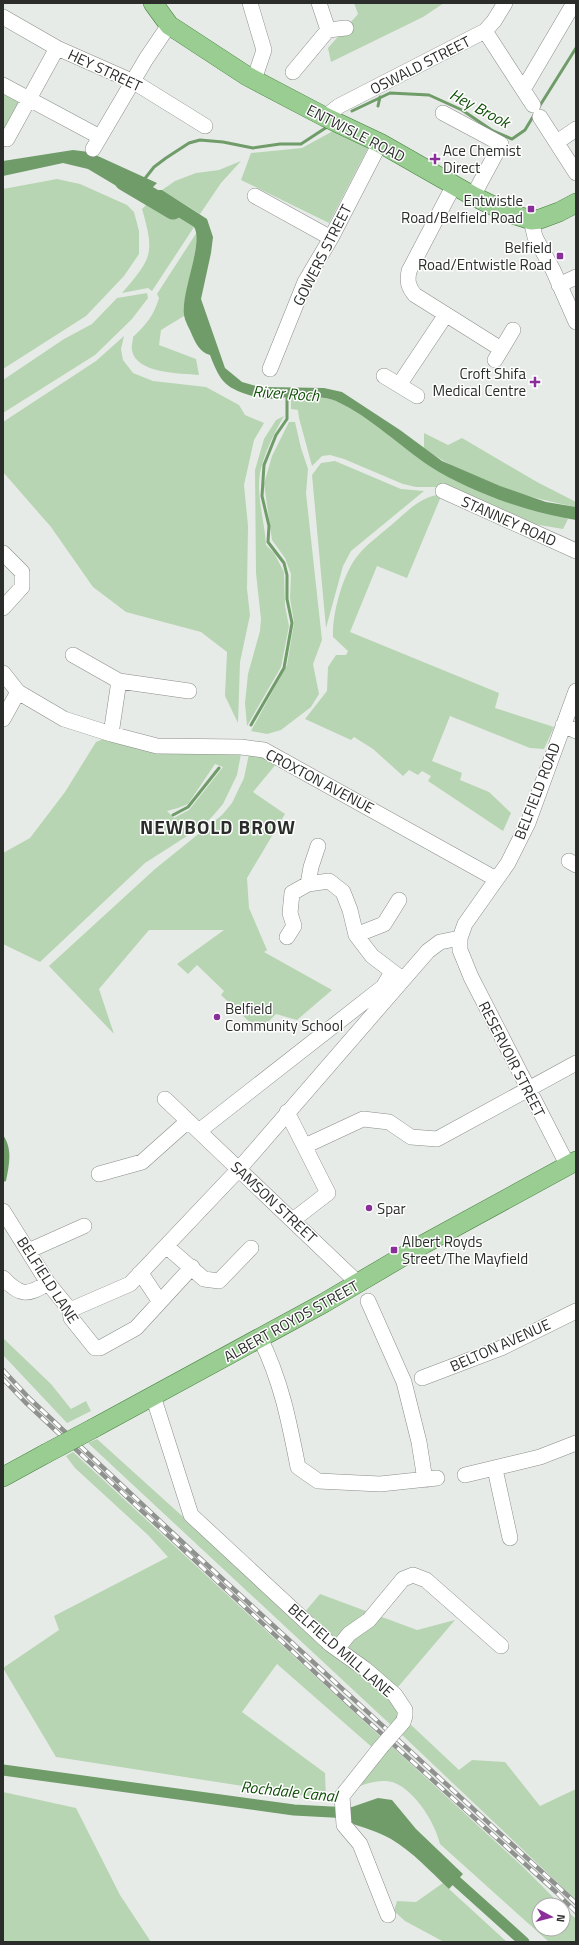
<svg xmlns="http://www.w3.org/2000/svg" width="579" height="1945" viewBox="0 0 579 1945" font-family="'Titillium Web',sans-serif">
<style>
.green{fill:#b7d5b2;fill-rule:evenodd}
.water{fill:#6f9c69}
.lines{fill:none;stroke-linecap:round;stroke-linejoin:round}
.stream{stroke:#6f9c69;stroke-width:3}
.canal{stroke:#6f9c69;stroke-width:11}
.river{stroke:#6f9c69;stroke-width:19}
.minor-casing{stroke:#8a8e8a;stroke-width:16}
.major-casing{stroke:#46803e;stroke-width:20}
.minor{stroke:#fff;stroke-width:15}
.major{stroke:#99cd92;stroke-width:19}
.rail-casing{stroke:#8f928f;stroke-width:4.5}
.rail{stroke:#fff;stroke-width:3;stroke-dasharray:9;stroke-linecap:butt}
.minor-bridge-casing{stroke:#8a8e8a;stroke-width:16;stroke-linecap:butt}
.major-bridge-casing{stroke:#46803e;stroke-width:20;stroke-linecap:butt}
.minor-bridge{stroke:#fff;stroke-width:15}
.major-bridge{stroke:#99cd92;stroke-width:19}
.poi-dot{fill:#8a2f9a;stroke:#fff;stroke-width:1.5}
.labels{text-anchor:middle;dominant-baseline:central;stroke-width:3;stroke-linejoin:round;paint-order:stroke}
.street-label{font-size:15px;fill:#2b2d2b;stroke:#fff}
.poi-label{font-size:15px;fill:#2b2d2b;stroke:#fff;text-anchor:start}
.water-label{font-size:16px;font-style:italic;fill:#0f4e06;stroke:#fff}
.district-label{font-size:19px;font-weight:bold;letter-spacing:1px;fill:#2b2d2b;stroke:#fff}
</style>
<rect width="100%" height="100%" fill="#e7ebe7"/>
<path class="green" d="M354,3H444L423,17L331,62L328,48L358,14Z
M3,90L23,102L3,135Z
M333,131L368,148L329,223L241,180L251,153L302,148Z
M241,161L221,183L200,214L162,190L175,181L196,173L219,170Z
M57,179L80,184L127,205L134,212L139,231V254L124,276L86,316L3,369V189Z
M151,200L194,227L152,291L148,288L122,293C152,258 155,254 142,209Z
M197,232C197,260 184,287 184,316L161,330L159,345L196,359L199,375C180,373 136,374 132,350C131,346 133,341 133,337C146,325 154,315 159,298L157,294Z
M147,293L148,298L132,319L95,355L3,413V380L64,339L92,324L117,298Z
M124,336L121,349L123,360L133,373L153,381L206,387L239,405L245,415L264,423L254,440L244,485L248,526L247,589L250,615L240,662L238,723L225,696L227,652L201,632L126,612L93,587L51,527L3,472V422L96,361Z
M291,397C305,397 321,396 334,400C369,412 400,447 432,467C473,493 521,507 568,519L563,529L534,524L444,487H416L403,484L344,459L330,455L322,456L312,466L299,418L298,410L291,409Z
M284,416C274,433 264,454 260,473C256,495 265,523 266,545L274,553L284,572L285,606L289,626L281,667L247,726L245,703L248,674L260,631L261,619L256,573L255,470L264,439L276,420Z
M289,422H295L301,448L308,469L306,493L322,640L313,664L319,694L311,707L281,730L267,734L251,731L287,665L294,623L290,598L291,574L285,558L272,540L264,484L272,456Z
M424,433L448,445L462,438L537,482L576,502V507C524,497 467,480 424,448Z
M335,461L401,489L424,491L351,551L343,566L326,628L312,475L321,463Z
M442,494L407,578L377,566L350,632L499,693L495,708L554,727L544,749L530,748L450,716L432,761L462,773L460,780L489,792L511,813L503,831L428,781L431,776L422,771L418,775L409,770L403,776L373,749L354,737L351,740L305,719L327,691L328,667L336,655H346L348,651L333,637C332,614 343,572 359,554C369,542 384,532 396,521C409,509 423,496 442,494Z
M108,737L241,754L237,775L223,804L211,818L198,829L145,863L40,962L3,944V853L30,838L65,792L96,742ZM215,764L223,767L189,810L174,818L167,811L178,808L188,804Z
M249,754L262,756L277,763L253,792L285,814L247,878L249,908L267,950L264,952L332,990L297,1020L276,1014L259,1031L221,995L224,991L197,965L188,974L177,964L224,930H149L99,989L114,1034L49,966L155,869L222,815L232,803L244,778Z
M3,1338L51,1384L71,1409L86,1401L91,1411L67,1423L3,1355Z
M97,1439L264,1590L397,1704L398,1719L393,1727L88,1443Z
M73,1452L383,1739L374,1749L277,1664L242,1712L325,1773L326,1799L56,1757L3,1668L59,1630L54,1616L168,1557L148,1535L75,1468L66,1456Z
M320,1594L417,1630L455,1620L398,1687L392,1685L304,1613Z
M408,1722L459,1770L472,1760L505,1762L540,1806L576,1789V1900L399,1732Z
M388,1743L522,1866L561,1905H539V1929H563V1907L576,1919V1942H549L440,1844C435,1823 416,1792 395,1783C381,1778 365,1784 353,1789Z
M3,1792L76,1808L120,1895L151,1942H3Z
M443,1883L449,1889L507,1942H444L405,1921L394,1911L397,1901L416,1902Z"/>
<path class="water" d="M73,150L89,152L157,183L140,200L88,169L63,163L3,176V161Z
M159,190H162L207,219L213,237L211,253L201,299L225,368L242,382L259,387L255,397C226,388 221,384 210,355C200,352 196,344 192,335C190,329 185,322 184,315C181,292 204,242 194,227L149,199Z
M265,387L324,388L342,392L400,430L442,461L500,486L546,502L576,507V520C530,513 470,492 431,467C399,446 371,417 336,401C323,396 304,396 291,397C281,397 270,401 260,398Z
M3,1135C13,1149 9,1165 6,1181L3,1182Z
M378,1798L392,1800L416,1829L463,1874L449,1889C431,1872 413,1852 391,1839C377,1831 362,1827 347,1822L346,1809Z"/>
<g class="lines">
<path class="stream" d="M378,106L380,97
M539,107L576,48
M352,111L390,93L429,95L462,110L493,131L512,139L525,130L534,115
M143,181L154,167L166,158L189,143L200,140L223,142L253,148L280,144H301L327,127
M251,725L284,668L292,623L287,599V575L284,563L268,542L269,526L262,496L264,465L276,435L287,419V393
M173,815L188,807L219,768"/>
<path class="canal" d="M3,1770L294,1810L350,1813
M445,1871L524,1942"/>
<path class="river" d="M124,181L173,210"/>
<defs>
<path id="minor" d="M250,3L264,50L254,80
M3,17L57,48L134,82L205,126
M328,30L346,28
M485,31L533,105
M293,72L328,30L319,3
M3,85L100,137
M524,88L574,3
M443,113L501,144L473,196
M325,117L339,106L485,31L494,21L505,3
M540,117L576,173
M7,139L57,48
M557,142L576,129
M93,149L146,59L169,25
M454,185L409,271C407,281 408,287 415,295L501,349
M255,196L331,238
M531,220L535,237L553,270L576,322
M559,285L576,277
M495,360L513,330
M270,369L305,282L331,238L380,143
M384,376L417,396
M399,385L445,316
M443,491L576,551
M3,553L22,572V587L3,608
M73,655L119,681L189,691
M3,673L18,692L64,719L111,734L157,746L241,747L264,750L496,879
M3,719L18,692
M563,725L576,731
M111,734L119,681
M569,861L576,865
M308,884L311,867L318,846
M356,935L384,924L399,900
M287,937L294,926L290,913L292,893L308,884L329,881L343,892L350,910L356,935L372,956L401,978
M165,1099L359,1284
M287,1112L328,1193L293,1220
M199,1131L383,987L392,972
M305,1146L363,1119L389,1122L411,1137L437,1139L576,1063
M568,1166L471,977L460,950V938L465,924L508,863L528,823L576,691
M99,1174L142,1162L188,1121
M3,1211L48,1283L70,1310L71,1318L95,1348H100L136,1328L192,1267
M166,1246L204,1279L219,1281L251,1248
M28,1251L84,1226
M139,1274L144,1278L160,1302
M3,1278C20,1296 27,1296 48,1283
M368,1301L404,1382L419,1442L425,1480
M70,1310L130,1284L239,1169L428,951L440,942L460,938
M260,1338C281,1380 289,1421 298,1467L318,1481L380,1484L437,1478
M422,1378L501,1348L576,1311
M153,1396L191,1515L330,1644L365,1669L395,1695L405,1710V1716L403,1722
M495,1469L510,1538
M465,1475L540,1457L576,1443
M337,1649L349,1634L369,1620L403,1579L413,1575L426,1580L501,1646
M381,1747L342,1796L344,1825L360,1844L388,1915"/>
<path id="major" d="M153,3L169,25L247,76L325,117L380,143L473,196L506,212L531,220L540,219L559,212L576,203
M94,1428L324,1303L424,1244L576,1161
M3,1477L45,1454"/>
</defs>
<use href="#minor" class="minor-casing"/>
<use href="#major" class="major-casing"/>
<use href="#minor" class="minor"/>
<use href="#major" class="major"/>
<defs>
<path id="rail" d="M3,1370L29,1398L192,1551L576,1903
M3,1379L25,1402L350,1705L556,1892L576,1912"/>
</defs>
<use href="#rail" class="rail-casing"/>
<use href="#rail" class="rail"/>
<defs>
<path id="minor-bridge" d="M381,1747L403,1722"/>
<path id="major-bridge" d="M45,1454L94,1428"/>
</defs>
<use href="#minor-bridge" class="minor-bridge-casing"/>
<use href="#major-bridge" class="major-bridge-casing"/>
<use href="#minor-bridge" class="minor-bridge"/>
<use href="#major-bridge" class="major-bridge"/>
</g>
<g class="poi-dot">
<path d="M433 153h4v4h4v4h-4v4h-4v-4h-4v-4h4z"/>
<rect x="527" y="205" width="8" height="8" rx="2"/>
<rect x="556" y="252" width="8" height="8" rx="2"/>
<path d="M533 376h4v4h4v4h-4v4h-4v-4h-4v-4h4z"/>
<circle cx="217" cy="1017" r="4"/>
<circle cx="369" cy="1208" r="4"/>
<rect x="390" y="1246" width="8" height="8" rx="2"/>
</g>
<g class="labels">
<g class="street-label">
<text transform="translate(420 65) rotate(-27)">OSWALD STREET</text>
<text transform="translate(105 70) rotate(25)">HEY STREET</text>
<text transform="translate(356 133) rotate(27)">ENTWISLE ROAD</text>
<text transform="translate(322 255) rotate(-63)">GOWERS STREET</text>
<text transform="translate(509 521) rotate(24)">STANNEY ROAD</text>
<text transform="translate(320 781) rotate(28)">CROXTON AVENUE</text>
<text transform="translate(537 791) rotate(-69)">BELFIELD ROAD</text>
<text transform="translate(512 1059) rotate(63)">RESERVOIR STREET</text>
<text transform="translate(274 1202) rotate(43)">SAMSON STREET</text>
<text transform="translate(48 1280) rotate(57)">BELFIELD LANE</text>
<text transform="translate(291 1321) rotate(-29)">ALBERT ROYDS STREET</text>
<text transform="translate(500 1345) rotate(-24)">BELTON AVENUE</text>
<text transform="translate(341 1650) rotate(41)">BELFIELD MILL LANE</text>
</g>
<g class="poi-label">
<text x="443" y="150">Ace Chemist<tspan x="443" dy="17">Direct</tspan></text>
<text x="523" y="200" text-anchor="end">Entwistle<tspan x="523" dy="17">Road/Belfield Road</tspan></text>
<text x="552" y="247" text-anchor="end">Belfield<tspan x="552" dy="17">Road/Entwistle Road</tspan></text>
<text x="526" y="373" text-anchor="end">Croft Shifa<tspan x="526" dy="17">Medical Centre</tspan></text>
<text x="225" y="1008">Belfield<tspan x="225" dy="17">Community School</tspan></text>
<text x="377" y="1208">Spar</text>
<text x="402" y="1241">Albert Royds<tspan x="402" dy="17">Street/The Mayfield</tspan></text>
</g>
<g class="water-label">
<text transform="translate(480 108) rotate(28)">Hey Brook</text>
<text transform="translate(286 393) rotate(4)">River Roch</text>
<text transform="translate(289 1791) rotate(6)">Rochdale Canal</text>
</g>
<g class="district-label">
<text x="218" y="826">NEWBOLD BROW</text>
</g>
</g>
<rect width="579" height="1945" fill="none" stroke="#2b2d2b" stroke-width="8"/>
<g transform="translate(551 1917) rotate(97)"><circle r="19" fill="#ffffff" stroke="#aaabaa"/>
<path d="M0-3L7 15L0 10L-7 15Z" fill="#8a2f9a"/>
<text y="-6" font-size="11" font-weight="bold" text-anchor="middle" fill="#2b2d2b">N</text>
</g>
</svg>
